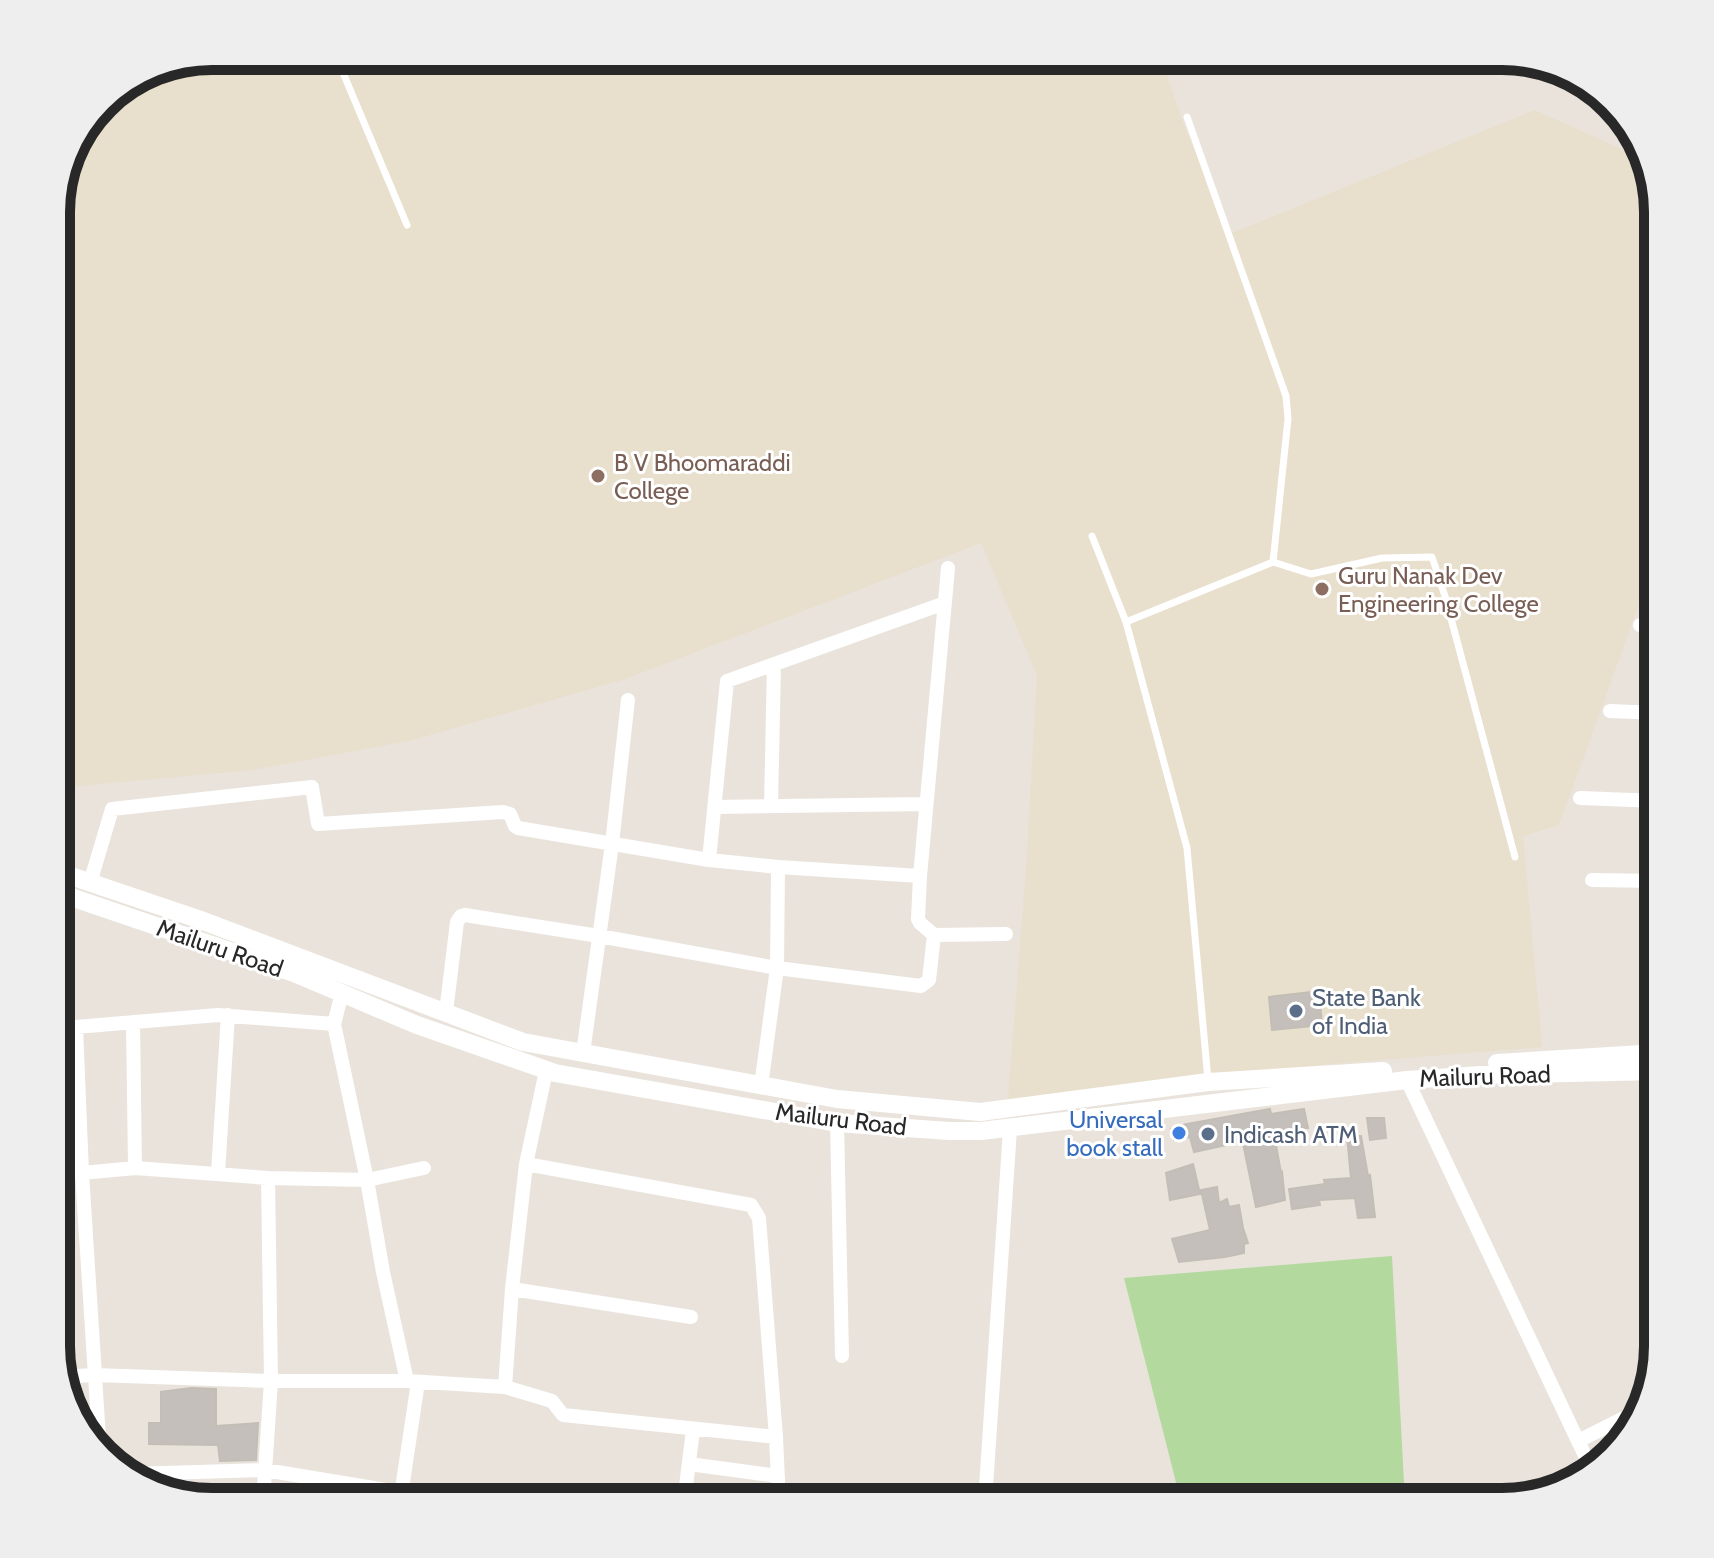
<svg xmlns="http://www.w3.org/2000/svg" width="1714" height="1558" viewBox="0 0 1714 1558" font-family="Cabin,sans-serif">
<style>
.education{fill:#e8dfcc}
.grass{fill:#b3d99e}
.building{fill:#c4bfbb;stroke:#c3beb5;stroke-width:2}
.lines{fill:none;stroke-linecap:round;stroke-linejoin:round}
.service{stroke:#fff;stroke-width:7}
.minor{stroke:#fff;stroke-width:14}
.tertiary{stroke:#fff;stroke-width:18}
.education-dot{fill:#8d6e63;stroke:#fff;stroke-width:3}
.service-dot{fill:#5c6f8a;stroke:#fff;stroke-width:3}
.shop-dot{fill:#3f7fe0;stroke:#fff;stroke-width:3}
.labels{text-anchor:middle;dominant-baseline:central;stroke-width:6;stroke-linejoin:round;paint-order:stroke}
.education-label{font-size:24px;fill:#785e54;stroke:#fff;text-anchor:start}
.street-label{font-size:24px;fill:#282828;stroke:#fff}
.service-label{font-size:24px;fill:#4e5e75;stroke:#fff;text-anchor:start}
.shop-label{font-size:24px;fill:#366cbe;stroke:#fff;text-anchor:end}
.rim{fill:none;stroke:#282828;stroke-width:10}
</style>
<rect width="100%" height="100%" fill="#e9e3db"/>
<path class="education" d="M212,56H1160L1186,131L1232,233L1535,110L1648,161L1658,212V552L1559,825L1523,836L1542,1047L1244,1071L1008,1099L1026,870L1037,675L981,543L625,679L413,740L252,770L56,788V201L72,142L109,95L153,68Z"/>
<path class="grass" d="M1392,1256L1405,1502H1181L1124,1278Z"/>
<path class="building" d="M1319,991L1322,1025L1272,1030L1269,997Z
M1270,1109L1271,1114L1304,1109L1308,1128L1274,1134L1281,1173L1282,1172L1285,1200L1256,1207L1243,1143L1240,1142L1194,1152L1190,1137L1174,1140L1171,1129L1187,1124Z
M1367,1118H1384L1386,1138L1370,1140Z
M1347,1136H1361L1368,1176L1370,1175L1375,1217L1358,1218L1355,1198L1319,1200L1320,1205L1292,1209L1289,1189L1325,1184L1324,1180L1351,1178Z
M1193,1164L1200,1194L1170,1200L1166,1173Z
M1217,1187L1219,1203L1227,1199L1229,1207L1239,1205L1243,1228L1248,1243L1244,1244V1253L1225,1257L1179,1262L1172,1239L1210,1230L1201,1190Z
M191,1388L216,1389V1426L258,1423L256,1460L220,1461L218,1445L149,1444V1423H161V1392Z"/>
<g class="lines">
<path class="service" d="M336,56L407,225
M1187,117L1286,396L1288,419L1273,562
M1092,536L1126,622L1187,848L1208,1080
M1126,622L1273,562L1311,574L1382,558L1432,557L1445,596L1515,857"/>
<path class="minor" d="M1640,625L1658,626
M1610,711L1658,713
M1580,798L1658,801
M771,806L774,664
M715,807L926,804
M709,860L727,681L945,603
M778,867L920,876L918,919L920,923L934,935
M920,876L948,568
M1592,880L1658,881
M90,883L112,809L312,787L318,824L503,812L510,814L515,826L518,828L709,860L778,867L777,968L761,1086
M446,1012L457,922L461,916L465,915L599,936L777,968L921,986L929,980L934,935L1006,934
M133,1022L135,1168
M334,1024L367,1180L383,1272L407,1381
M56,1025L76,1027L218,1015L334,1024L342,993
M76,1027L82,1173L100,1454
M583,1053L612,844L628,700
M1407,1080L1578,1441L1632,1414
M837,1123L842,1356
M526,1164L751,1205L759,1218L776,1437L779,1502
M56,1172L82,1173L135,1168L268,1178L367,1180L424,1168
M218,1173L228,1015
M512,1289L691,1317
M61,1377L94,1375L271,1381H407L505,1387L552,1401L563,1415L776,1437
M505,1387L512,1289L526,1164L546,1071
M1578,1441L1592,1470
M689,1464L778,1476
M129,1474L265,1470L410,1494L532,1491L604,1502
M263,1502L271,1381L268,1178
M400,1502L418,1382
M684,1502L693,1430
M985,1502L1010,1129"/>
<path class="tertiary" d="M56,871L198,919L523,1042L837,1099L980,1112L1208,1082L1383,1071
M56,892L294,973L417,1025L555,1073L837,1123L949,1131H981L1407,1080L1481,1075L1658,1071
M1497,1063L1658,1053"/>
</g>
<g class="education-dot">
<circle cx="598" cy="476" r="8"/>
<circle cx="1322" cy="589" r="8"/>
</g>
<g class="service-dot">
<circle cx="1296" cy="1011" r="8"/>
<circle cx="1208" cy="1134" r="8"/>
</g>
<circle class="shop-dot" cx="1179" cy="1133" r="8"/>
<g class="labels">
<g class="education-label">
<text x="614" y="462">B V Bhoomaraddi<tspan x="614" dy="28">College</tspan></text>
<text x="1338" y="575">Guru Nanak Dev<tspan x="1338" dy="28">Engineering College</tspan></text>
</g>
<g class="street-label">
<text transform="translate(220 948) rotate(19)">Mailuru Road</text>
<text transform="translate(1485 1076) rotate(-2)">Mailuru Road</text>
<text transform="translate(841 1119) rotate(7)">Mailuru Road</text>
</g>
<g class="service-label">
<text x="1312" y="997">State Bank<tspan x="1312" dy="28">of India</tspan></text>
<text x="1224" y="1134">Indicash ATM</text>
</g>
<g class="shop-label">
<text x="1163" y="1119">Universal<tspan x="1163" dy="28">book stall</tspan></text>
</g>
</g>
<path d="M0 0H1714V1558H0ZM212 70H1502A142 142 0 0 1 1644 212V1346A142 142 0 0 1 1502 1488H212A142 142 0 0 1 70 1346V212A142 142 0 0 1 212 70Z" fill="#eee" fill-rule="evenodd"/>
<path class="rim" d="M212 70H1502A142 142 0 0 1 1644 212V1346A142 142 0 0 1 1502 1488H212A142 142 0 0 1 70 1346V212A142 142 0 0 1 212 70Z"/>
</svg>
